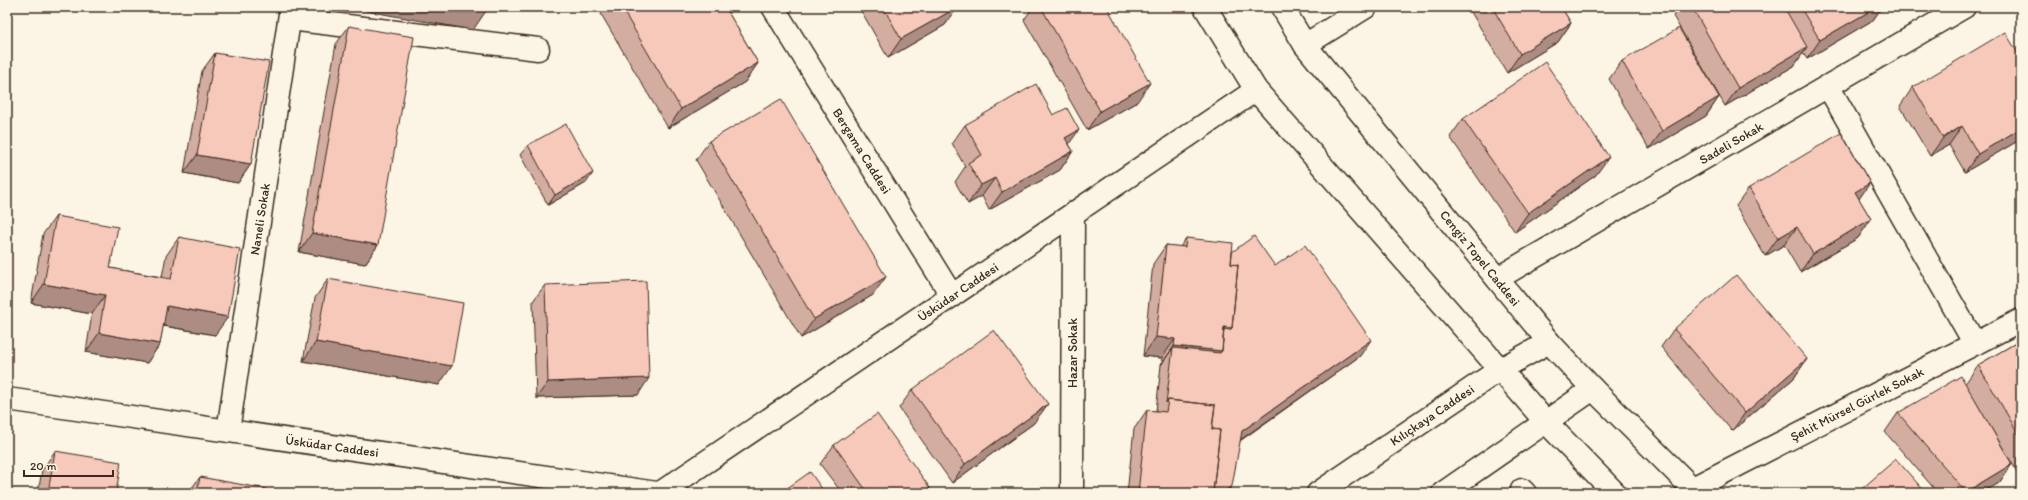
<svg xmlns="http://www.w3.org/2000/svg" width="2028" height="500" viewBox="0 0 2028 500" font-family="Itim,sans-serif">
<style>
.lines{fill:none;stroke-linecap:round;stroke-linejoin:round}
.minor-casing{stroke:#3b2a1e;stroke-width:25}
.major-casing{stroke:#3b2a1e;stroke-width:25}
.minor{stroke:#fcf5e5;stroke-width:22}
.major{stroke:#fcf5e5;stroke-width:22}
.wall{fill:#d4ada1;stroke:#3b2a1e}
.shaded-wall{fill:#ad8d83;stroke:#3b2a1e}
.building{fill:#f7c9bb;stroke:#3b2a1e}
.labels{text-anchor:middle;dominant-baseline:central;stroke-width:3.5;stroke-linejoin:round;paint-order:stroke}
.street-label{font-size:13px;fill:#3b2a1e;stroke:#fcf5e5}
</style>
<rect width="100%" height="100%" fill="#fcf5e5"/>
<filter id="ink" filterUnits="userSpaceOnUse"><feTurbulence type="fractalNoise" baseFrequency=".025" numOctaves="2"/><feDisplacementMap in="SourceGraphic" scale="8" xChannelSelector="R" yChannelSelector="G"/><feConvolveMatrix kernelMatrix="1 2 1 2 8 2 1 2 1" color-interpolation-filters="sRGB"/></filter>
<g filter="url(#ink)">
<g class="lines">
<defs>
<path id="minor" d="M773,7L952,296
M290,19L538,49
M1305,45L1366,7
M1828,86L1975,344
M1498,278L1964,7
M7,399L657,493
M228,431L291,7
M1693,488L2021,320
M1522,490L1525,493
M660,493L1256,90
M1072,493L1073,214
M1318,493L1499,370L1549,342
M1443,493L1593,389"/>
<path id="major" d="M1205,7L1256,90L1545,421L1615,493
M1282,7L1305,45L1549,342L1593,389L1697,493"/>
</defs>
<use href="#minor" class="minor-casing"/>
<use href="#major" class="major-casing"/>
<use href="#minor" class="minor"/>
<use href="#major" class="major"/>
</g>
<path class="wall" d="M606,7H725L758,63L745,82L668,128L601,14Z
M859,7H958L945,25L888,58Z
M1033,7H1107L1137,102L1087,130L1024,20Z
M1468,7H1561L1571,23L1558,42L1507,73Z
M1680,7H1882L1873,20L1807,59L1803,53L1794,66L1725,106L1673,16Z
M349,26L378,245L365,264L299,252L336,44Z
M215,53L251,164L238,183L184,173L202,71Z
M2021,58V139L1965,172L1949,145L1930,156L1900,106L1913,87Z
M1622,61L1719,97L1706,116L1649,149L1609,79Z
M1463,119L1596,175L1515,232L1450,137Z
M965,125L1069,144L1073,151L1060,170L989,210L982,196L968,204L955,182L965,167L952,143Z
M709,141L873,295L801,338L696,160Z
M528,145L586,183L548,205L520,155Z
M1749,188L1859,199L1871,219L1858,238L1800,272L1784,245L1765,256L1736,206Z
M56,216L110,268L162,277L166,256L179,237L215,335L163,326L160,344L147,363L86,352L92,314L31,303L43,234Z
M1186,238L1275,266L1360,356L1240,441L1227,493H1127L1134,429L1147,410L1156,411L1161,365L1162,358L1143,356L1153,264L1166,245L1180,247Z
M328,279L439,385L303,361L315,298Z
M545,285L638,395L536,398L533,301Z
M1674,329L1807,359L1794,378L1732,431L1661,347Z
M2021,340V474L2019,475L1975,401L2012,464L1999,483L1982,493H1938L1885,432L1898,413L1965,384L1978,365Z
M912,390L1034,423L952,483L899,408Z
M834,445L930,488L927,493H842L820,464Z
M55,451L116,493H38L42,470Z
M200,477L265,493H188Z"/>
<path class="shaded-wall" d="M344,7H463L486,11L473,30Z
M958,7L945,25L888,58L901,39Z
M1877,7H1882L1873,20L1807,59L1820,40Z
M1571,23L1558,42L1507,73L1520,54Z
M1807,47L1794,66L1725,106L1738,88Z
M758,63L745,82L668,128L681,109Z
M1150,83L1137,102L1087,130L1100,111Z
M1719,97L1706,116L1649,149L1662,131Z
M1962,126L1949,145L1930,156L1943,138Z
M2021,128V139L1965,172L1978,154Z
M1079,130L1066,148L1065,138Z
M1073,151L1060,170L989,210L1002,192Z
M197,155L251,164L238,183L184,173Z
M1609,157L1596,175L1515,232L1528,213Z
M593,173L586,183L548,205L555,195Z
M995,178L982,196L968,204L981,185Z
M1870,183L1857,202L1855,192Z
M1871,219L1858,238L1800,272L1813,254Z
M1797,227L1784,245L1765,256L1778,238Z
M312,233L378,245L365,264L299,252Z
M886,277L873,295L801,338L814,319Z
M44,284L105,295L92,314L31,303Z
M167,306L228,317L215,335L154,324Z
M1224,327L1232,328L1221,343Z
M99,333L160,344L147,363L86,352Z
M1156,337L1175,339L1162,358L1143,356Z
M1371,340L1360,356L1230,447L1242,431Z
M316,342L452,366L439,385L303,361Z
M1174,346L1222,351L1209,369L1173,348L1161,365Z
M1807,359L1794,378L1732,431L1745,413Z
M649,378L638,395L536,398L548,382Z
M1048,404L1034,423L952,483L965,464Z
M2012,464L1999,483L1982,493H1965L1966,492Z
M1232,486L1227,493H1222Z
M930,488L927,493H924Z"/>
<path class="building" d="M463,7H487L486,11Z
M621,7H725L758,63L681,109Z
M883,7H958L901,39Z
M1041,7H1107L1150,83L1100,111Z
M1492,7H1561L1571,23L1520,54Z
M1692,7H1784L1807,47L1738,88Z
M1800,7H1877L1820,40Z
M349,26L414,37L378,245L312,233Z
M1679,28L1719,97L1662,131L1622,61Z
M2005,32L2021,58V91L2020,92L2021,94V128L1978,154L1962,126L1943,138L1913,87Z
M215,53L269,62L251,164L197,155Z
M1545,62L1609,157L1528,213L1463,119Z
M1036,84L1053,115L1067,108L1079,130L1065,138L1073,151L1002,192L995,178L981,185L968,163L982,155L965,125Z
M781,99L886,277L814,319L709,141Z
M566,124L593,173L555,195L528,145Z
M1841,133L1870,183L1855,192L1871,219L1813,254L1797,227L1778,238L1749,188Z
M56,216L118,227L110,268L171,279L179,237L240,249L228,317L167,306L160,344L99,333L105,295L44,284Z
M1254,236L1275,266L1305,245L1371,340L1242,431L1232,486L1222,493H1213L1220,430L1212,429L1215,405L1168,400L1166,403L1173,348L1220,353L1222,351L1224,329L1230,330L1232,328L1238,265L1231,264L1232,252Z
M1186,238L1233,243L1231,264L1238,265L1232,328L1224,327L1222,351L1174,346L1175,339L1156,337L1166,245L1185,247Z
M1736,275L1807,359L1745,413L1674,329Z
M328,279L463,303L452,366L316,342Z
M646,281L649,378L548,382L545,285Z
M994,330L1048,404L965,464L912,390Z
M2021,340V438L1978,365Z
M1961,376L2012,464L1966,492L1898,413Z
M1168,400L1215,405L1212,429L1220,430L1213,492H1205V493H1138L1147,410L1166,412Z
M877,414L930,488L924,493H868L834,445Z
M55,451L121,462L116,493H48Z
M1896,459L1926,493H1857Z
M810,472L825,493H785L786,489Z
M200,477L266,489L265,493H197Z"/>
</g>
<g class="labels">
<g class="street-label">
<text transform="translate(1731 143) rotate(-30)">Sadeli Sokak</text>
<text transform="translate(862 151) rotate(58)">Bergama Caddesi</text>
<text transform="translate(260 219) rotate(-81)">Naneli Sokak</text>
<text transform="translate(1480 258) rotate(51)">Cengiz Topel Caddesi</text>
<text transform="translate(958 292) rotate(-34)">Üsküdar Caddesi</text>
<text transform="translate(1072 353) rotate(-90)">Hazar Sokak</text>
<text transform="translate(1857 404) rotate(-27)">Şehit Mürsel Gürlek Sokak</text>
<text transform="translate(1432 415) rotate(-34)">Kılıçkaya Caddesi</text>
<text transform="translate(332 446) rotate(8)">Üsküdar Caddesi</text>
</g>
</g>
<rect width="2028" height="500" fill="none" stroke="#fcf5e5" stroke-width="24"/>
<rect x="12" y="12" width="2004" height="476" fill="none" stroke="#3b2a1e" stroke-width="1.5" filter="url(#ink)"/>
<path d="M24 470v6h89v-6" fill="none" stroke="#3b2a1e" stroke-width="2"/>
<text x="30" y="470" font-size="12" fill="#3b2a1e" stroke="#fcf5e5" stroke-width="3" paint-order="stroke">20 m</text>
</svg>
